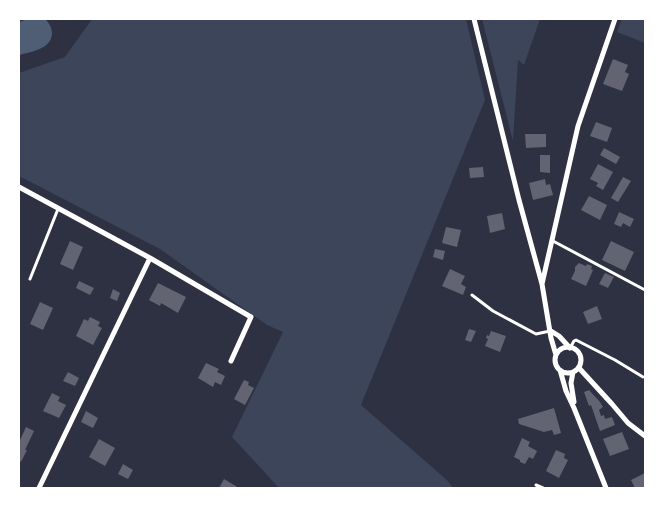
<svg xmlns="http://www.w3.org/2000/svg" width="664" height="507" viewBox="0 0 664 507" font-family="Quicksand,sans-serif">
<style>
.green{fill:#3c4559}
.water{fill:#4f5d75}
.building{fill:#626471}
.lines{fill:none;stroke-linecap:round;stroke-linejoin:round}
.service{stroke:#fff;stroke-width:3}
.minor{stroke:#fff;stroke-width:5}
</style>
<rect width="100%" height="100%" fill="#2d3142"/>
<path class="green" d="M92,19H466L485,100L361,405L448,481L453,488H279L232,437L283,332L267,325L160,249L19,176V73L65,57Z
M482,19H540L524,65L518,60L513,141Z
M622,19H645V43L617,32Z"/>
<path class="water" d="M28,19H45C49,23 52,27 52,34C51,49 31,52 19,55V22Z"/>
<path class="building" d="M613,59L628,65L625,72L629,74L622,91L603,84Z
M596,122L612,128L607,142L590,136Z
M525,134H546V147L526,148Z
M604,148L620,157L616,164L600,155Z
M540,155H550V173L540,172Z
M598,164L613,172L603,190L596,186L598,183L590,179Z
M483,167L484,177L470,178L469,168Z
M623,177L631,181L618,202L611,198Z
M545,179L546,185L550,184L553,195L533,200L529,183Z
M589,196L607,205L600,220L581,210Z
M619,212L634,219L630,227L623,223L621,227L614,224Z
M502,213L505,229L490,233L487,216Z
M446,227L461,230L457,247L442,243Z
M70,241L83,247L73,270L60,264Z
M611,241L634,252L625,271L602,260Z
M435,249L445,251L443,260L433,257Z
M579,263L586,266L587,264L592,266L591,269L593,270L586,286L571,279L575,271V267Z
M450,269L465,276L461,284L466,287L463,295L442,286Z
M605,273L614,277L608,288L599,284Z
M79,281L94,288L90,295L76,288Z
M158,283L186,297L178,313L161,303L160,306L149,300Z
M113,289L120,293L117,301L110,298Z
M40,302L53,308L43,330L30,324Z
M597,306L602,319L588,324L583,312Z
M90,317L100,322L98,326L102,328L93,345L76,336L84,319L88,321Z
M469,329L476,331L471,342L465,340Z
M491,331L506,336L500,352L485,346L488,339L486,338L487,335L489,336Z
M206,363L219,369L217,372L225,376L221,385L215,382L213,387L198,378Z
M68,372L79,378L75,386L63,381Z
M244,380L249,382L248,385L254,388L245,405L234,399Z
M589,390L600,402L603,407L599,410L601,416L604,415L605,419L612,417L615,425L600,431L591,405L589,406L584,392Z
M52,393L60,397L58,401L66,405L59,418L43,411Z
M554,408L561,433L554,435L552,430L544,432L519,424L518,419Z
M86,411L98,418L93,428L81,422Z
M26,427L34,431L25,450H27L21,462L19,460V440H20Z
M622,432L629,449L610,456L603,439Z
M522,438L530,442L528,446L537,451L533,459L529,457L525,464L520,462V460L514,457Z
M99,439L115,448L105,466L89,457Z
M556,450L565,454L564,458L568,460L559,478L546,471Z
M123,464L133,470L128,479L118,474Z
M645,473V488H635L631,480Z
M224,479L239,488H219Z"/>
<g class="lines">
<path class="service" d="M553,241L645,290
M30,279L58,209
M472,295L493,311L536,334L550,331
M570,348L574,341L576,340L615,360L643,377
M536,485L543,488"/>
<path class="minor" d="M474,19L519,200L542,284L551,338L556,355
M19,187L150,258L39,488
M150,258L251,317L231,361
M542,284L578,126L615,19
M551,331L559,336L570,348
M555 360a13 13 0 1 1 26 0a13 13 0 1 1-26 0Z
M579,368L612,404L628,423L645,436
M560,370L566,391L574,408L606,488
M573,372L571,383L574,402"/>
</g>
<rect width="664" height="507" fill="none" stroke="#ffffff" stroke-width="40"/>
</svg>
